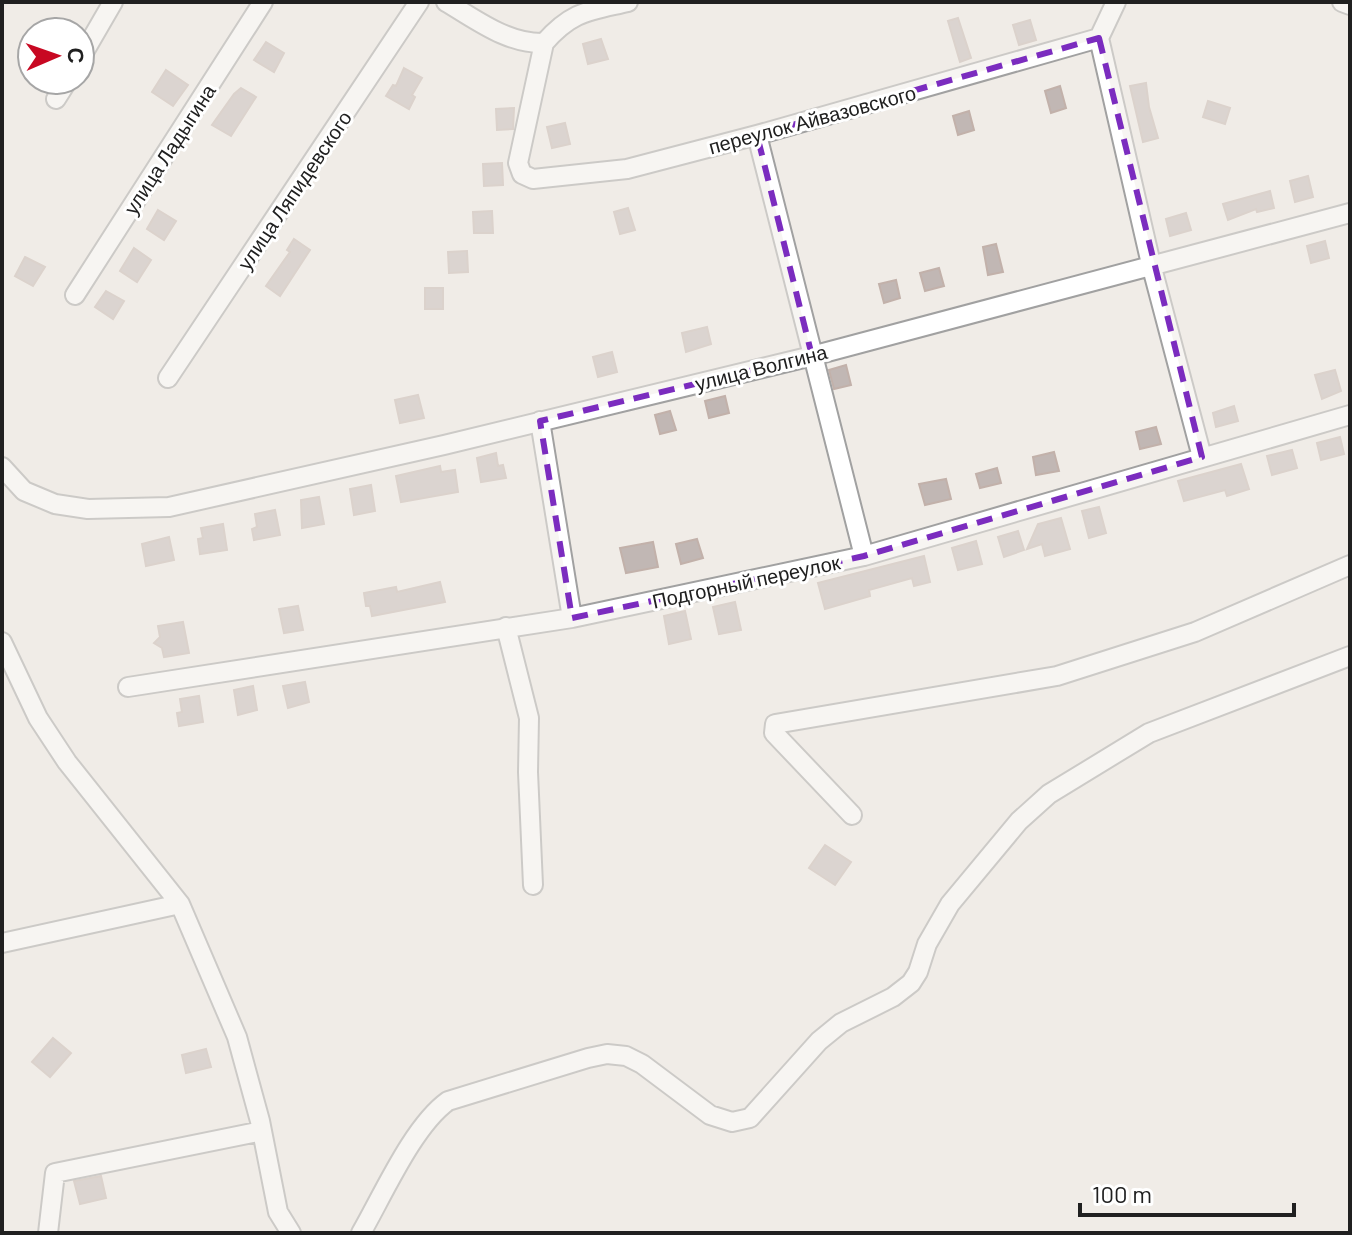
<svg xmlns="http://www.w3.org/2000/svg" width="1352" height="1235" viewBox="0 0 1352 1235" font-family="Barlow,sans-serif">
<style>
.building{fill:#c1b7b4;stroke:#c2b1aa;stroke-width:2}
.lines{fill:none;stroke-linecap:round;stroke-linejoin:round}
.minor-casing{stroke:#a1a1a1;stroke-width:22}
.minor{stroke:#fff;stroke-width:18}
.marked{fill:none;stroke:#7b2cbf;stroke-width:6;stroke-dasharray:16 10;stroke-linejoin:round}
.labels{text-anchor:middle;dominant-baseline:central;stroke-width:6;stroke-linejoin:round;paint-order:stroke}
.street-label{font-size:20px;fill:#202020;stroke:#fff}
</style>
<rect width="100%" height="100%" fill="#f0ece7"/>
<path class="building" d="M958,18L971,58L960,62L948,21Z
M1030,20L1036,40L1019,45L1013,25Z
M601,39L608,59L588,64L583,44Z
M266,42L284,53L274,72L254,60Z
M404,68L422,78L412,95L415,97L409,109L386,96L393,85L396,86Z
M166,70L188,85L173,106L152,92Z
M1146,83L1149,107L1158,138L1143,142L1130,86Z
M1060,86L1066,108L1051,113L1045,91Z
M241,88L256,97L231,136L212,125L234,94Z
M1208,101L1230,108L1225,124L1203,117Z
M514,108L513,129L497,130L496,109Z
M969,111L974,130L958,135L953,116Z
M565,123L570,144L552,148L547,127Z
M502,163L503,185L484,186L483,164Z
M1308,176L1313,197L1295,202L1290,181Z
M1270,191L1274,208L1257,212L1256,209L1228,220L1223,204Z
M628,208L635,230L620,234L614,212Z
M158,210L176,221L164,240L147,229Z
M492,211L493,233H474L473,212Z
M1186,213L1191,230L1170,236L1166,219Z
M294,239L310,250L280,296L266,286L290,252L287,250Z
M1325,241L1329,258L1311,263L1307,246Z
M996,244L1003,272L988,275L983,247Z
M134,248L151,260L137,282L120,271Z
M467,251L468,272L449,273L448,252Z
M25,257L45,267L33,286L15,276Z
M939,268L944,286L925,291L920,273Z
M896,280L900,298L884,303L879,284Z
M425,288H443V309H425Z
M106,291L124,301L113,319L95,307Z
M707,327L711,344L686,352L682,333Z
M612,352L617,372L598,377L593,357Z
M846,365L851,385L834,389L829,370Z
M1335,370L1341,391L1322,399L1315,375Z
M418,395L424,418L400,423L395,400Z
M725,396L729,413L709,418L705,401Z
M1234,406L1238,421L1216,427L1213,413Z
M670,411L676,430L660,434L655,415Z
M1156,427L1161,444L1140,449L1136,432Z
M1340,437L1344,454L1321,460L1317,443Z
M1292,450L1297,468L1272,475L1267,456Z
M1054,452L1059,471L1036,475L1033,457Z
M496,453L498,466L503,465L506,478L481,482L477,458Z
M1241,464L1249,489L1227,496L1225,490L1184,501L1178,481Z
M440,466L441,472L455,470L458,492L401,502L396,476Z
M997,468L1001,483L980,488L976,474Z
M946,479L951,499L925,505L919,484Z
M371,485L375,511L354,515L350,489Z
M319,497L324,524L302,528L301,500Z
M1099,507L1106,533L1089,538L1082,511Z
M275,510L280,535L254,540L252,529L257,527L255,514Z
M1061,518L1070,549L1045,556L1042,544L1027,549L1038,524Z
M223,524L227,550L200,554L198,539L203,538L201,528Z
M1018,531L1024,550L1004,557L998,537Z
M169,537L174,560L146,566L142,544Z
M697,539L703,558L681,564L676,544Z
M976,541L982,564L958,570L952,548Z
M653,542L658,567L626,573L620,548Z
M924,556L930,582L914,586L912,578L869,590L870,596L825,609L818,583Z
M440,582L445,602L372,616L370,606H366L364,593L396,587L397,592Z
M735,602L741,630L719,634L713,607Z
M298,606L303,630L284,633L279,609Z
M685,611L691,639L669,644L664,616Z
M183,622L189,653L164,657L162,648L154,643L160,637L158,626Z
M305,682L309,702L288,708L283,686Z
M253,686L257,710L238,715L234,690Z
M199,696L203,722L179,726L177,713L182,712L180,699Z
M825,845L851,862L835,885L809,868Z
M53,1038L71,1053L50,1077L32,1062Z
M206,1049L211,1067L186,1073L182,1055Z
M101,1176L106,1198L80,1204L74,1181Z"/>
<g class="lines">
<defs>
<path id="minor" d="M446,2C477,20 507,44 544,43C572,11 589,11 628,2
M1116,2L1099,38L1151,264L1202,457
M1342,2L1350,5
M544,43L518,163L522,174L533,179L627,169L757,135L1099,38
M80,59L113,2
M56,99L68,80
M757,135L864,556
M75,295L263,2
M168,378L419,2
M540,421L572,618
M2,467L24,491L55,504L88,509L169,507L444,445L812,356L1350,213
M506,627L529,718L528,772L533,885
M2,642L38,718L67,762L180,904L237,1037L260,1121L278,1212L291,1233
M128,687L572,618L864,556L1350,415
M852,815L774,733L775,724L1057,676L1195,632L1350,565
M2,943L180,904
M48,1233L55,1173L262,1131
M361,1233C383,1195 413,1126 448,1101L588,1058L607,1054L626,1056L642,1064L710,1115L732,1122L750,1118L819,1041L841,1023L893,997L911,983L918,972L927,944L950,904L1019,821L1049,794L1149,733L1350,656"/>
</defs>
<use href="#minor" class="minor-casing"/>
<use href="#minor" class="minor"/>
</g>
<path d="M0 0H1352V1235H0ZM1099,38L1202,457L864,556L572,618L540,421L812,356L757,135Z" fill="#f0ece7" fill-opacity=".55" fill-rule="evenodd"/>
<path class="marked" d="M1099,38L1202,457L864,556L572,618L540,421L812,356L757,135Z"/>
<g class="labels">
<g class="street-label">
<text transform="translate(812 119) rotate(-15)">переулок Айвазовского</text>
<text transform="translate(169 149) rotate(-57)">улица Ладыгина</text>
<text transform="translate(294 190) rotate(-56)">улица Ляпидевского</text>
<text transform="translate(761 367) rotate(-14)">улица Волгина</text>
<text transform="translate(746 581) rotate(-12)">Подгорный переулок</text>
</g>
</g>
<rect width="1352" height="1235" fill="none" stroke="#202020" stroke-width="8"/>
<g transform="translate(56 56) rotate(88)"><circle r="38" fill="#ffffff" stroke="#a6a6a6" stroke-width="2"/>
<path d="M0-6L14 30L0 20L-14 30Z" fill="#c80822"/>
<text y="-12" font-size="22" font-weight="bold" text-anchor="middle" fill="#202020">С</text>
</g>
<path d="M1080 1203v12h214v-12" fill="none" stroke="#202020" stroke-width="4"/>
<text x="1092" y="1203" font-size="24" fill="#202020" stroke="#ffffff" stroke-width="6" paint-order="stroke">100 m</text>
</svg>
